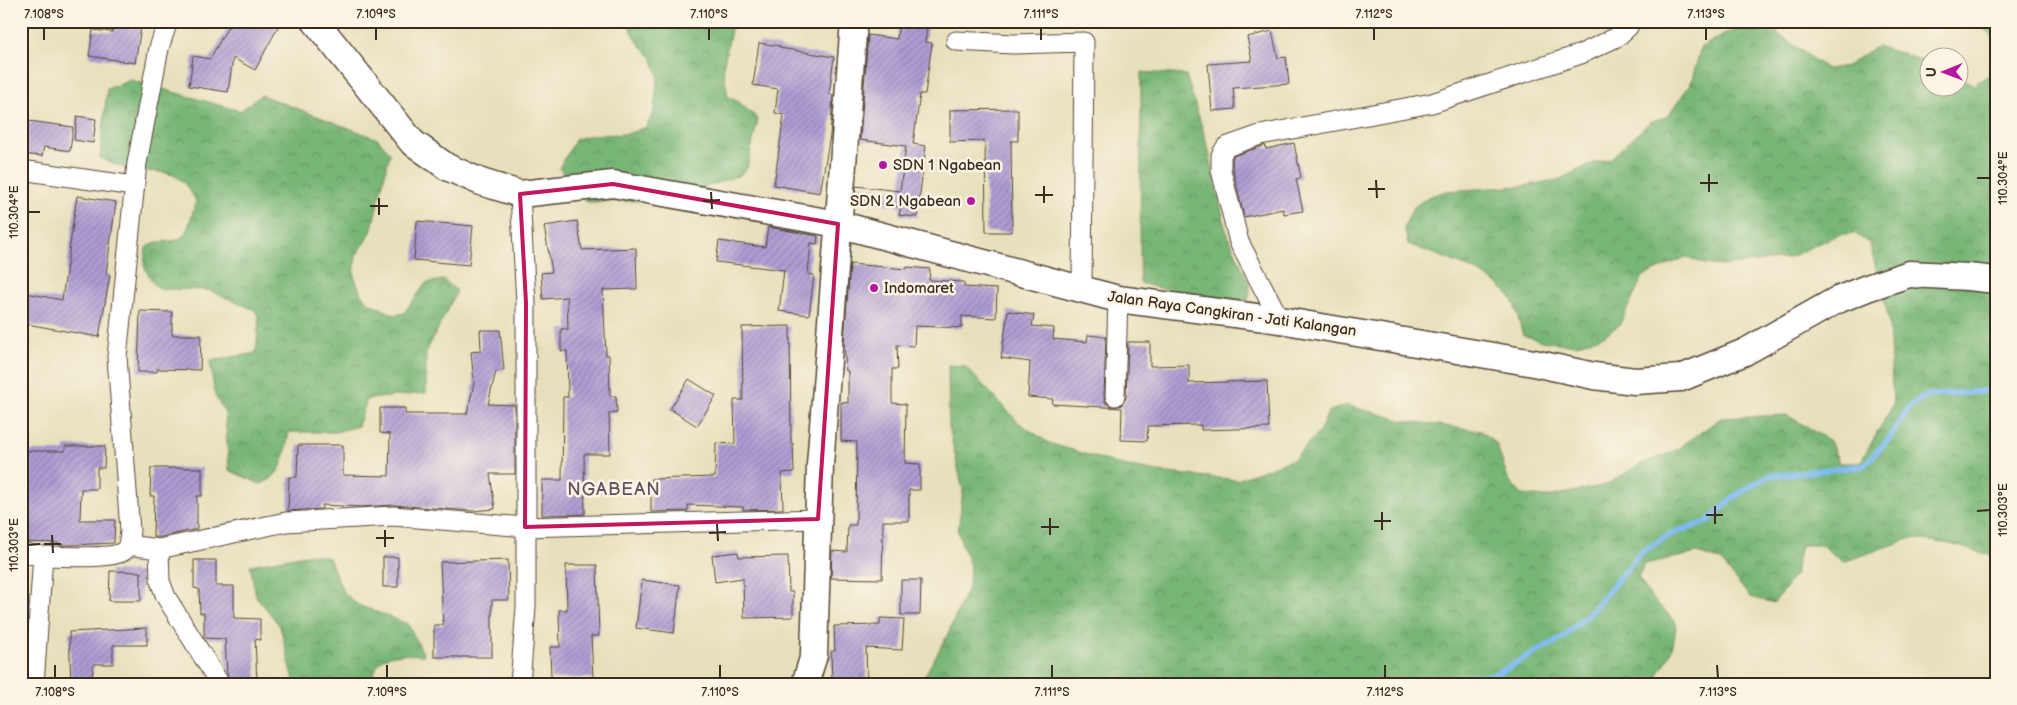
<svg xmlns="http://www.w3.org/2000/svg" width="2017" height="705" viewBox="0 0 2017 705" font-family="'Balsamiq Sans',sans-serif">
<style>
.forest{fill:url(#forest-crowns);stroke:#5a704a}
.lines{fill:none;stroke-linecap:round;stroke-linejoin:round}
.stream{stroke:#7ebaf1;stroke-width:6}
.building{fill:url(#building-hatch)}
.street-casing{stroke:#554536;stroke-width:21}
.secondary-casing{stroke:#554536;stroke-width:29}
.street{stroke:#fff;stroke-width:19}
.secondary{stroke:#fff;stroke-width:26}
.marked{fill:none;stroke:#c2185b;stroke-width:4;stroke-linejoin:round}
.ticks{fill:none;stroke:#3b2a1e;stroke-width:2}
.poi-dot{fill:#b5179e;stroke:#fcf5e5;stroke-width:2}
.labels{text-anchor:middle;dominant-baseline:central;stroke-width:5;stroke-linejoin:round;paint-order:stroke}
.poi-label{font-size:15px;fill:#3b2a1e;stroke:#fcf5e5;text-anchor:start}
.street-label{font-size:15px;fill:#3b2a1e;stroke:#fcf5e5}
.quarter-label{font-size:18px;letter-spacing:1px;fill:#63525e;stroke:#fcf5e5}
.neatline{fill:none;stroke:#3b2a1e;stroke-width:2}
.ticks-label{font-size:12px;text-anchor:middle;fill:#3b2a1e}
</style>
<defs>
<pattern id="forest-crowns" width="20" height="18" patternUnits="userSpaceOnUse" patternTransform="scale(1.25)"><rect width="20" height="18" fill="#78b676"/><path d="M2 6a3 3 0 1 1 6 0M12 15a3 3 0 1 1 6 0" fill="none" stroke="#649460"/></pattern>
<pattern id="building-hatch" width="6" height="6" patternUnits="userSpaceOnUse" patternTransform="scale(1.25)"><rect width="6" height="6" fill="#ad9dd4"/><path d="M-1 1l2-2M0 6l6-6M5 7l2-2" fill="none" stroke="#8e80ab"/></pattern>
</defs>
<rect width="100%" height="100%" fill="#fcf5e5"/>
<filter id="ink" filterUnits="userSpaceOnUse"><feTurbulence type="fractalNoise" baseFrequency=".02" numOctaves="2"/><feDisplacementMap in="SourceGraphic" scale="10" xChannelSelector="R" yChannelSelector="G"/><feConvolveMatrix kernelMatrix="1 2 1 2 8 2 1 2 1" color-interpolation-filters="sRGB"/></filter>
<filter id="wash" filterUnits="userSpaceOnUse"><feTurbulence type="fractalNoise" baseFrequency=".0096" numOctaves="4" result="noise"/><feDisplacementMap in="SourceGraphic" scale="20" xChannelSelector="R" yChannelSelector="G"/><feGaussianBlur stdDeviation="1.12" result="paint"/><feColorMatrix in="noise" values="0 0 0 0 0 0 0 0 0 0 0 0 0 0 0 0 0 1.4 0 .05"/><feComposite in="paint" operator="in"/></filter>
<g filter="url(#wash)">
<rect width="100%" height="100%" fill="#e7e0bc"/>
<path class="forest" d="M626,21H733L723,67L728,97L736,100L758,119L747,168L740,175L668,200L587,202L559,168L576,139L592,135L627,134L646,127L654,111L658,75L652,58L639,44Z
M1975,21H1996V554L1990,555L1950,544L1912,538L1843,562L1822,545H1801L1795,574L1774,603L1750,597L1720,560L1697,553L1644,564L1638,577L1651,597L1676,622C1675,634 1674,647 1668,658C1663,668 1657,674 1654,684H920L946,638L969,585L970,566L958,532L963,490L949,428L948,365L965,366L1018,422L1049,443L1124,466L1159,472L1237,480L1294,459L1320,431L1328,412L1346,405L1401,420L1481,431L1496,443L1508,479L1522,495L1548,497L1606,485L1639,465L1673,452L1721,418L1787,415L1830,441L1839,463H1860L1893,405L1889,320L1870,244L1854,233L1837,235L1788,258L1722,266L1704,264L1686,257L1643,276L1620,324L1605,335L1577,345L1542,341L1523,335C1519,324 1517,308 1511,298C1494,272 1437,256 1408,244L1404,227L1413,208L1428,197L1446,191L1524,186L1560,179L1593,163L1610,159L1650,122L1668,116L1691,83L1701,47L1739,27L1777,33L1827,69L1847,66L1877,46L1913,57L1929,64L1930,88H1960V78L1974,85L1989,75L1993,37Z
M1141,72L1186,75L1208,147L1226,231L1248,281L1250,291L1248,300L1229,302L1203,296L1182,294L1140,283Z
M131,80L240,111L261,95L378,139L390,153L371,232L356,256L354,276L362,295L369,303L395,315L404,313L426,283L444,280L457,291L426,352V393L367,399L358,426L336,432H289C285,453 284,477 260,484L229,470L225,413L215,396L210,361L256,353L259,318L255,310L208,290L160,289L153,283L144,266L146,248C159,236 173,246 183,236C189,230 193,210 196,201C177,163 161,176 126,168C118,166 109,162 100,158L107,89Z
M312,554L329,558L343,592L358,605L408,624L424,655C407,655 384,650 376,668C374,674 372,677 373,684H295L280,626L256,596L250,565Z"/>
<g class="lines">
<path class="stream" d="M1415,684L1419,682L1494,675L1562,638L1590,613L1640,553L1672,533L1707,522L1735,496L1768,476L1863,466L1889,439L1910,406L1925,396L1996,390"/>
</g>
<g id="blocks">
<path class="building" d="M114,21H142L135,63L89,56L93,30L112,32Z
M231,21H268L278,27L255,70L233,58L228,92L189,86L193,56L210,59Z
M899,21H928L925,42L932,43L925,94H920L913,144L926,146L917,217L899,215L901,207L855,199L856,186L900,191L906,146L860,140L868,35L897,39Z
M1272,31L1278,58L1286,57L1289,84L1233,88L1235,109L1212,111L1208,64L1252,61L1247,37Z
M759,43L780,46V48L834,57L829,94L833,95L830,136L820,193L774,185L784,115L775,113L778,89L753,85Z
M1018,109V141H1011L1012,232H986L985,141L950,142V110Z
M77,116L96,119L93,143L74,140Z
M21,120L73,127L70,151L44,147L42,156L21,154Z
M1294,143L1301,178L1296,179L1303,211L1284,214L1283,209L1244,217L1232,165L1233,156L1263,146L1265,145L1266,149Z
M77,196L116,202L106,274L110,275L99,337L21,323V292L62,300Z
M417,221L473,226L469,265L414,260Z
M577,221L582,250L636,248L637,289L603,290L606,355H609L610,396H616L617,412L609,413L610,454H584L585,514L542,515V480H562L563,397H568L567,351H561V329H568L567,297L543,299L541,273L552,272L544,226Z
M768,227L818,236L817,244L811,243L808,274L814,275L809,315L779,311L784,270L716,262L719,241L765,247Z
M850,264L907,269V267L930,269L929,280L964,282V287L997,289L996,318L962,316V328L915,326L914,346L897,345L898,369H892V403L906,404L905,463L920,464V490H909V521H883L882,579L831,578L832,551L847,552L848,525H856L857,442L841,441V402L848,403V371H846L844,342Z
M140,311L172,312V335H201L200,370L157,369V372H138Z
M1008,311L1034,315L1032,326L1054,328L1053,339L1087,342L1088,335L1106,337L1104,396L1105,402L1110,406H1120L1124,402L1126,397L1128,342H1150V366L1189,365V383L1267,381L1269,428L1201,430V425L1148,426L1147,441L1121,440L1122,408L1052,404L1053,399L1028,397L1030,362L1001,358Z
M790,326L791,443H793L794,472L782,473L783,509L743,510V507L688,505V511L651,512V479L715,477L716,443L735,444L734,400H743L742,327Z
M480,330H500L504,370L496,371L488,404L515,405V474H490L495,509L473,511L394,505L361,507L322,505V509L288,511L289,477H297L298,445H343V475L389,476L390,434L380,433V408H405V414H467L474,383L471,352L481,351Z
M689,379L716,396L697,426L670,409Z
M65,446H105L104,468H97V489H81L80,520H115L114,543L73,545H59V543L21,542V451H65Z
M151,468H202V496H197V529L161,537H153L154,496H150Z
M738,552L739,557L788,556L789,592H793V617L744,618L743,578L715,582L712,555Z
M383,557H398V587H383Z
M194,560H216V586H234V618L260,619V640L255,639L257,684H231L227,673L225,639L204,638V613H200L199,589L194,588Z
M508,560L509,600H492V657H434V625H443L440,562Z
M566,565H597L599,636H591L593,678L551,679L550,647H560L559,610H567Z
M110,571L141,572V601H109Z
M642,580L680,585L674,633L636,628Z
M901,580H921L920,615H901Z
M880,618L904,619L902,650L866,648L867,682L832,683L831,651H835L834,626L880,625Z
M147,628V645H113V664H94L91,684H71L69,632Z"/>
</g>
</g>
<g filter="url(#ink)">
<use href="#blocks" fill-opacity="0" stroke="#554536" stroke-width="1"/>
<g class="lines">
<defs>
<path id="street" d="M956,41L1013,44L1084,42L1082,290
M21,170L134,186
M520,194L526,303V607L520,684
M1280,320L1239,242L1221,170V155L1226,147L1260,135L1432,103L1581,54L1617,37L1628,27L1631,21
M1115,396L1118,299
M128,545L159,549L286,522L393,516L525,527L818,519
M159,549L160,581L166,597L220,684
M21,553L43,556
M34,684L43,556C58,556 116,560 125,550C129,546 129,538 130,531L117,357L137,163L159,48L168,21"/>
<path id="secondary" d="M315,21L412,142L447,167L481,182L520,194L613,184L838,224L1118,299L1280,320L1534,363L1594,376L1635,381L1681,378L1745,352L1835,301L1867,288L1909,274L1968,277L1996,280
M805,684L814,655L820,465L854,21"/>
</defs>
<use href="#street" class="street-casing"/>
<use href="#secondary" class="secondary-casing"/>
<use href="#street" class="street"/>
<use href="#secondary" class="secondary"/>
</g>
</g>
<path class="marked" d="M613,184L838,224L818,519L525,527L526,303L520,194Z"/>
<path class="ticks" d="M44,28V40M376,28V40M709,28V40M1041,28V40M1374,28V40M1706,28V40M1709,174V192M1977,178H1990M1376,180L1377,198M1700,183H1718M1044,186V203M1368,189H1385M711,192L712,209M1035,195H1053M379,198V215M703,201L720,200M370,206H388M28,212H40M1715,506V524M1977,511L1990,510M1382,512V530M1706,515H1723M1050,518V535M1374,521H1391M717,524L718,541M1041,527H1059M385,530V547M709,533L726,532M52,535L53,553M376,538H394M44,544H61M28,545L40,544M55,665V678M387,665V678M720,665V678M1052,665V678M1385,665V678M1717,665L1718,678"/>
<g class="poi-dot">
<circle cx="883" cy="165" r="5"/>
<circle cx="971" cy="201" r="5"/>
<circle cx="874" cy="288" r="5"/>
</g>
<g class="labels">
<g class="poi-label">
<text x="893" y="165">SDN 1 Ngabean</text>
<text x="961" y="201" text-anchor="end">SDN 2 Ngabean</text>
<text x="884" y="288">Indomaret</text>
</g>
<g class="street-label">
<text transform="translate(1232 314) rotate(8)">Jalan Raya Cangkiran - Jati Kalangan</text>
</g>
<g class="quarter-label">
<text x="614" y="489">NGABEAN</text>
</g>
</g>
<rect width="2017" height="705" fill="none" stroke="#fcf5e5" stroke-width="55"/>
<g transform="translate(1944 72) rotate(269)"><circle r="24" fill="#fcf5e5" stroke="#afa495"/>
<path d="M0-4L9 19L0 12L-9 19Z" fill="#b5179e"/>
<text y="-8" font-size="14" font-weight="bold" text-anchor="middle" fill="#3b2a1e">U</text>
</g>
<rect x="28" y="28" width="1962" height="650" class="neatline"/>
<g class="ticks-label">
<text x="44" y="18">7.108°S</text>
<text x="376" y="18">7.109°S</text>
<text x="709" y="18">7.110°S</text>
<text x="1041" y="18">7.111°S</text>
<text x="1374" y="18">7.112°S</text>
<text x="1706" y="18">7.113°S</text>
<text transform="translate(2003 178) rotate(-90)" y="4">110.304°E</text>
<text transform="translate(14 212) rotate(-90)" y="4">110.304°E</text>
<text transform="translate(2003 510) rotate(-90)" y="4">110.303°E</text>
<text transform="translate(14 545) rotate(-90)" y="4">110.303°E</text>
<text x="55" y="696">7.108°S</text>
<text x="387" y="696">7.109°S</text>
<text x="720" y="696">7.110°S</text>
<text x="1052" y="696">7.111°S</text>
<text x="1385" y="696">7.112°S</text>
<text x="1718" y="696">7.113°S</text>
</g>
</svg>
